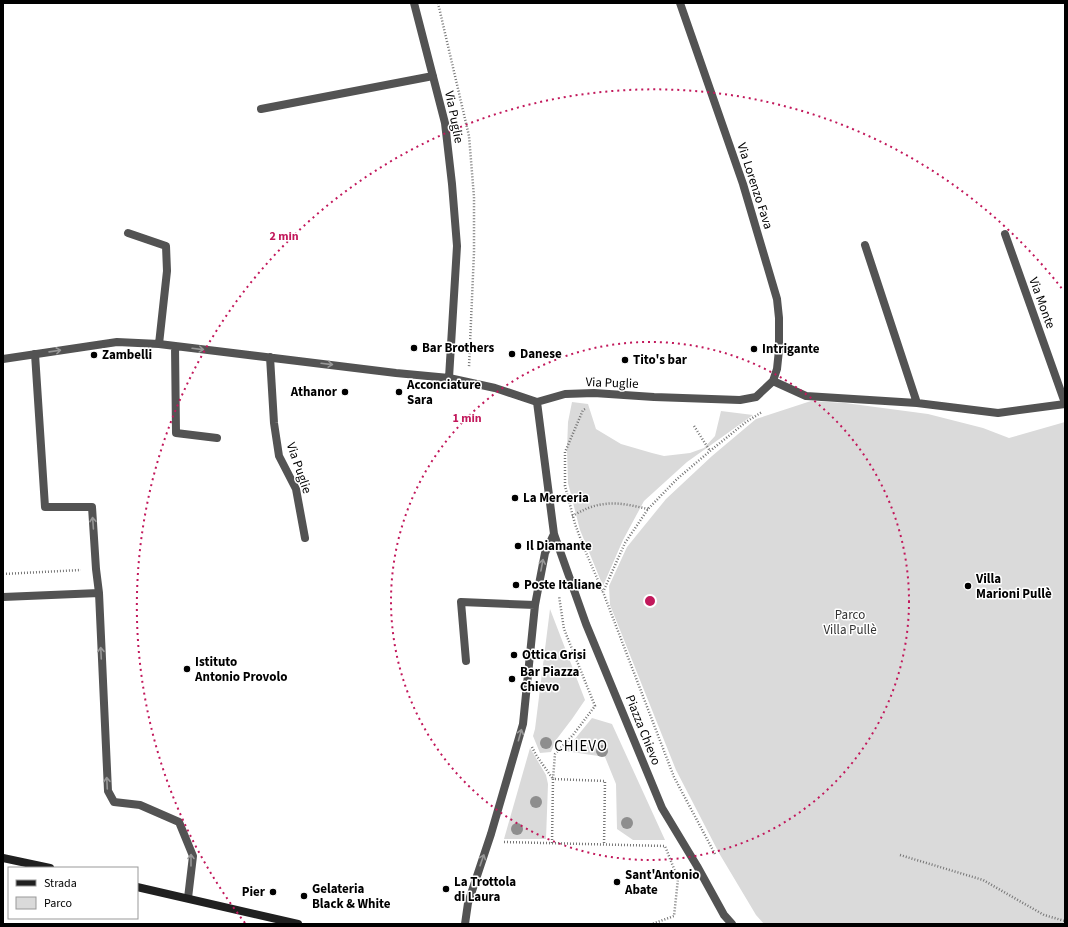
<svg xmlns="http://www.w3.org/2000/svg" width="1068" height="927" viewBox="0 0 1068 927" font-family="'Source Sans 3',sans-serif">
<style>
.green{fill:#dadada}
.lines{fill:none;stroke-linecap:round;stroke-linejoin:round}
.path{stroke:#757575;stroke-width:2.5;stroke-dasharray:1 2;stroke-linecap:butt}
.lane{stroke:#535353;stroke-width:8}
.street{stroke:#535353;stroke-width:8}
.secondary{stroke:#202020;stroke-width:8}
.tree{fill:#8e8e8e}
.oneway{stroke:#989898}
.ring{fill:none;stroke:#c2185b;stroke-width:2;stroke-dasharray:2 4}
.poi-dot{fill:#000;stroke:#fff;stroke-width:1.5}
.labels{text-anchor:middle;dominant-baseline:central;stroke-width:3;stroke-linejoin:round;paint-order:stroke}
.street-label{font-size:13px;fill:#000;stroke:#fff}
.poi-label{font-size:13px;font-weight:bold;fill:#000;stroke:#fff;text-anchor:start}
.park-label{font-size:13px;fill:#313131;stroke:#fff}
.quarter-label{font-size:15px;letter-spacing:1px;fill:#000;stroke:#fff}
.centre{fill:#c2185b;stroke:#fff;stroke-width:2}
.ring-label{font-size:12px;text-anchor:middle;font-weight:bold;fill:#c2185b;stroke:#fff;stroke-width:3;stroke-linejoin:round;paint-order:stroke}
</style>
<rect width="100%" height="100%" fill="#fff"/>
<path class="green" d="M811,401L845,403L928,414L983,428L1009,438L1065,422V924H764L756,915L719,853L676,770L610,605L609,586L627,547L666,499L712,456L756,419Z
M572,402L588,404L596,429L621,444L652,453L664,456L690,453L704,448L715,436L721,411L753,415L687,462L644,501L623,540L603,586L580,530L568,483L567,450L568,422Z
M550,609L585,700L572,719L556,740L551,752L540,753L533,736L535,729Z
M592,718L612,724L665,840H633L617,829L616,784L605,757L565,751Z
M530,748L546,775L548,784L546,839H504Z"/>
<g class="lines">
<path class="path" d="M438,3L469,136L474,197V252L469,367
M585,409L583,410L565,452V486L575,524L584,548L603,592
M694,426L710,451
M572,516C583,510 593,505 605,504C619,502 634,506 648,509
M3,574L81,570
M532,747L536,755L553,779L555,754L573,735L595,706L564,629L559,596
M504,842L665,846L678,879L674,916L652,924
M552,843L553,779L605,781L604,845
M715,854L674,777L603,592L625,543L648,509L677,479L710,451L746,422L762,412
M900,855L983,880L1044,915L1065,921"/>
<path class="lane" d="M35,354L45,507H92L96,569L99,593L108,791L114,802L140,805L179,822L193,856L188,898
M3,597L99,593"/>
<path class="street" d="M414,3L445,123L452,184L457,246L449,378
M261,109L433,76
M128,233L166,246L167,271L159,344
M1005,234L1065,403
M865,245L917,403
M175,346L176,433L217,438
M270,357L274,423L279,456L296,489L305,538
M3,359L117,342L159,344L396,373L449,378L495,388L537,402L565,394L594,393L654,397L740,400L756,397L773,381L777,369L779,350V318L777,299L743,184L680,3
M773,381L806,396L917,403L998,413L1065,404
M537,402L554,534L586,624L662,808L697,866L724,915L732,924
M466,661L461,602L535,605
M465,924L468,903L491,834L523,724L535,605L545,553L554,534"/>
<path class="secondary" d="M3,858L50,868
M137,887L298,924"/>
</g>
<g class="tree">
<circle cx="546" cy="743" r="6"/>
<circle cx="602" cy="751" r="6"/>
<circle cx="536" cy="802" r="6"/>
<circle cx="627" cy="823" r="6"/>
<circle cx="517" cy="829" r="6"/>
</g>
<defs><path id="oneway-shaft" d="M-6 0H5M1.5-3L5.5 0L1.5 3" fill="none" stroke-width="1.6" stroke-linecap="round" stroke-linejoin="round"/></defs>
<g class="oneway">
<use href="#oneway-shaft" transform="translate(198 349) rotate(7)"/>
<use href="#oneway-shaft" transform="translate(55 351) rotate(-8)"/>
<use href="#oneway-shaft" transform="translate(327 364) rotate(7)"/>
<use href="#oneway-shaft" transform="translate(93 523) rotate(-94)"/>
<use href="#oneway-shaft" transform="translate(542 565) rotate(-79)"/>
<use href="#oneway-shaft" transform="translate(101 653) rotate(-93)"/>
<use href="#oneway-shaft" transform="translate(520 735) rotate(-74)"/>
<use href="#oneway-shaft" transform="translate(107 783) rotate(-93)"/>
<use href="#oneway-shaft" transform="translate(191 860) rotate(-90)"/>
<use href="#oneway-shaft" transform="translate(482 860) rotate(-71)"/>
</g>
<g class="ring">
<circle cx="650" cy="601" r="259"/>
<path d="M245 923A517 517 0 1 1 1063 290"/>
</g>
<g class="poi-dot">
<circle cx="414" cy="348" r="4"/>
<circle cx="754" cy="349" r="4"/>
<circle cx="512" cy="354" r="4"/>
<circle cx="94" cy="355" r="4"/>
<circle cx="625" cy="360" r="4"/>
<circle cx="345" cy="392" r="4"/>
<circle cx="399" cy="392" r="4"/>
<circle cx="515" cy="498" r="4"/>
<circle cx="518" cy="546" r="4"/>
<circle cx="516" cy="585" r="4"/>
<circle cx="968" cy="586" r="4"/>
<circle cx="514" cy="655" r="4"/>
<circle cx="187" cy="669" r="4"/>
<circle cx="512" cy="679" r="4"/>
<circle cx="617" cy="882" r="4"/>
<circle cx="446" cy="889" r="4"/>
<circle cx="273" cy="892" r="4"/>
<circle cx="304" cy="896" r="4"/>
</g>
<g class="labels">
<g class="street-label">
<text transform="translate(454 117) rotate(79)">Via Puglie</text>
<text transform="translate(755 186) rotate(72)">Via Lorenzo Fava</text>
<text transform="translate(1042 303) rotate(70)">Via Monte</text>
<text transform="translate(612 383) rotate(2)">Via Puglie</text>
<text transform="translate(299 468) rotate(71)">Via Puglie</text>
<text transform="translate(643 730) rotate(68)">Piazza Chievo</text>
</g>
<g class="poi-label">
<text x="422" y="348">Bar Brothers</text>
<text x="762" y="349">Intrigante</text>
<text x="520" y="354">Danese</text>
<text x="102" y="355">Zambelli</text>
<text x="633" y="360">Tito's bar</text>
<text x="407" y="385">Acconciature<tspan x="407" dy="15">Sara</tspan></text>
<text x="337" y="392" text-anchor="end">Athanor</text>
<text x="523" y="498">La Merceria</text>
<text x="526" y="546">Il Diamante</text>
<text x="976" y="579">Villa<tspan x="976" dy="15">Marioni Pullè</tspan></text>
<text x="524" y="585">Poste Italiane</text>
<text x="522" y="655">Ottica Grisi</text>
<text x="195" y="662">Istituto<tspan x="195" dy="15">Antonio Provolo</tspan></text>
<text x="520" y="672">Bar Piazza<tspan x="520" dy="15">Chievo</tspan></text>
<text x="625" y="875">Sant'Antonio<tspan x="625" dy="15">Abate</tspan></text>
<text x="454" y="882">La Trottola<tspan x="454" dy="15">di Laura</tspan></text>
<text x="312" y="889">Gelateria<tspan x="312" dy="15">Black &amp; White</tspan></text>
<text x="265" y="892" text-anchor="end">Pier</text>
</g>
<g class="park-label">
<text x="850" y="615">Parco<tspan x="850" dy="15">Villa Pullè</tspan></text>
</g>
<g class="quarter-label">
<text x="581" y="746">CHIEVO</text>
</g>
</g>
<circle cx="650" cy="601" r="6" class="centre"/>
<g class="ring-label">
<text x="284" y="240">2 min</text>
<text x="467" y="422">1 min</text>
</g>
<rect width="1068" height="927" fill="none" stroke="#000000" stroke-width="8"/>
<rect x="8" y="867" width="130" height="52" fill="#ffffff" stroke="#999999"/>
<rect x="16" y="880" width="20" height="6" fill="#202020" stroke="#999999"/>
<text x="44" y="887" font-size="12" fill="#000000">Strada</text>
<rect x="16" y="897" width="20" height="12" fill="#dadada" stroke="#999999"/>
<text x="44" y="907" font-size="12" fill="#000000">Parco</text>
</svg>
